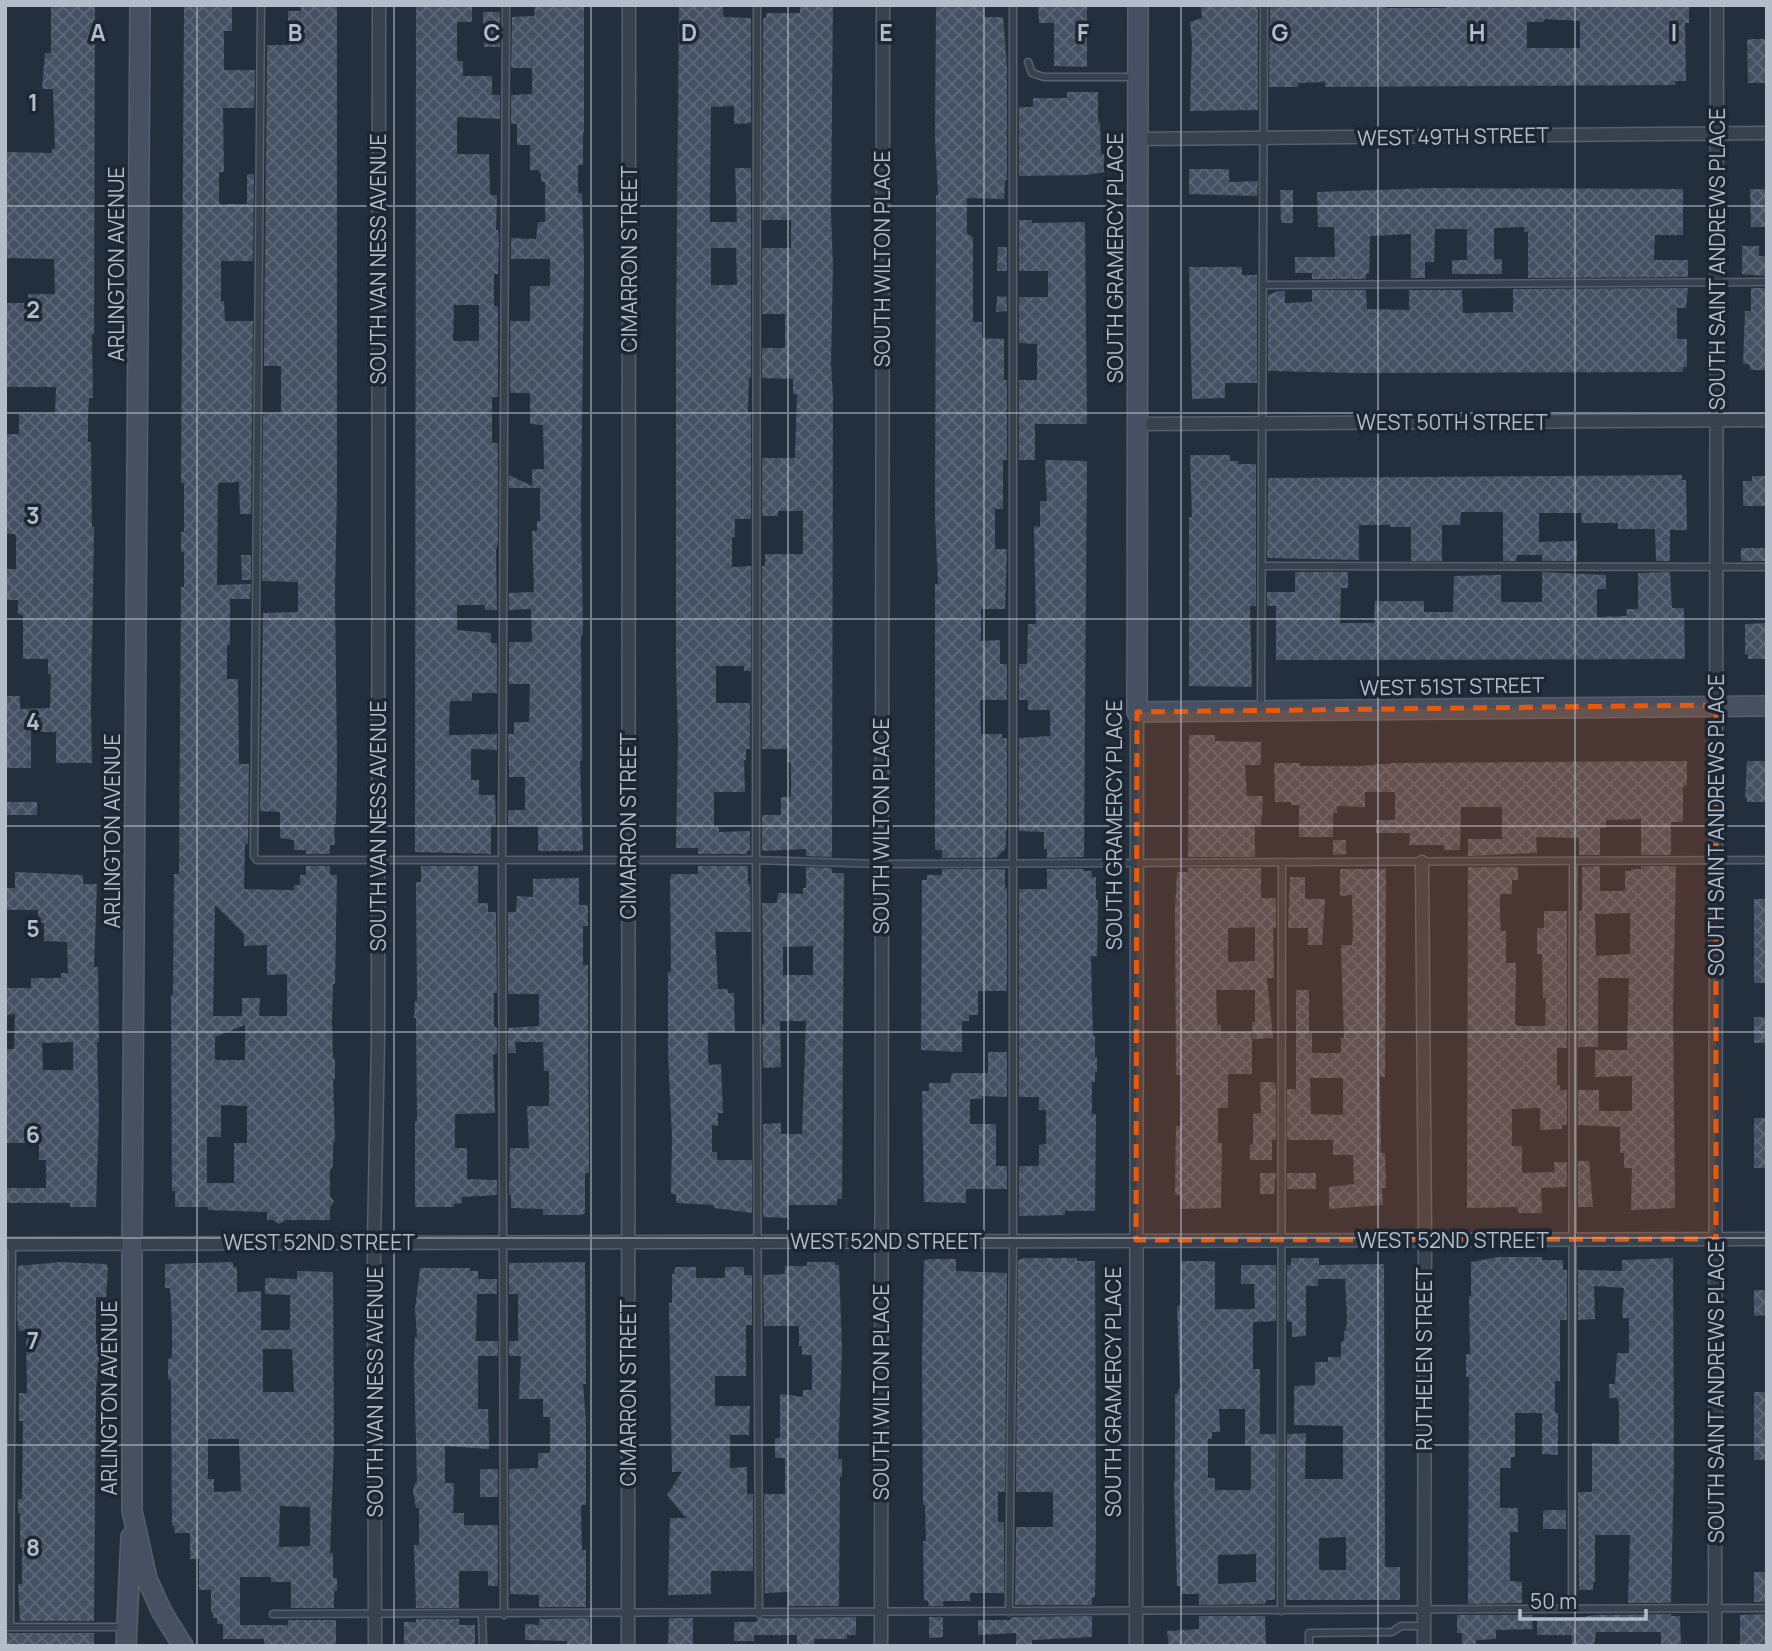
<svg xmlns="http://www.w3.org/2000/svg" width="1772" height="1651" viewBox="0 0 1772 1651" font-family="Manrope,sans-serif">
<style>
.building{fill:url(#building-cross-hatch);fill-rule:evenodd}
.lines{fill:none;stroke-linecap:round;stroke-linejoin:round}
.lane-casing{stroke:#565f6c;stroke-width:9}
.street-casing{stroke:#565f6c;stroke-width:15}
.secondary-casing{stroke:#565f6c;stroke-width:22}
.lane{stroke:#38414e;stroke-width:6}
.street{stroke:#38414e;stroke-width:12}
.secondary{stroke:#465061;stroke-width:19}
.marked{fill:#e8590c;fill-opacity:0.2;stroke:#e8590c;stroke-width:5;stroke-dasharray:14 9;stroke-linejoin:round}
.grid{fill:none;stroke:#b4bcc9;stroke-width:2;stroke-opacity:0.55}
.labels{text-anchor:middle;dominant-baseline:central;stroke-width:7;stroke-linejoin:round;paint-order:stroke}
.street-label{font-size:21px;fill:#b4bcc9;stroke:#1d2633}
.grid-label{font-size:23px;text-anchor:middle;font-weight:bold;fill:#b4bcc9;stroke:#1d2633;stroke-width:7;stroke-linejoin:round;paint-order:stroke}
</style>
<defs>
<pattern id="building-cross-hatch" width="8" height="8" patternUnits="userSpaceOnUse" patternTransform="scale(1.75)"><rect width="8" height="8" fill="#455162"/><path d="M0 0l8 8M0 8l8-8" fill="none" stroke="#5d6877"/></pattern>
</defs>
<rect width="100%" height="100%" fill="#242f3e"/>
<path class="building" d="M51,5H95L94,334H92L93,398H89L88,415V442H91L92,527H94L91,708L92,763H56V732H31V768H5V696H20V709L50,708L51,674H48V659H23V615L18,614V600H5V569H16V538L15,534H5V434H19V414H55L56,387H5V303H28V294H55L54,259L5,258V152L52,153V149H55L53,89H42L45,53H51Z
M184,5H232V31H224V70H255L254,108H223L224,172H219V203L222,204H247V174H254L253,261H221V301H224L225,321H253L251,514H240L239,482L218,483L217,585L251,584L250,599H230V645H227V679H238L239,764H249L248,844H245L244,889L294,890V885H300V875H306V866H330V875H337L335,984H333L332,1021L333,1059H335V1079H333L335,1142H333V1166L330,1170V1197L334,1201L330,1208V1220H286L279,1224L273,1220H267V1212L208,1210V1207H175V1191H172L171,995H173L174,874H179L181,587H184V552H181V532H184V483H181ZM215,905L244,934V946L267,945V975L287,974V1016H259L260,998H242V1016H213ZM245,1025V1060H215V1037ZM221,1105L247,1106V1143H234V1183H207V1137H221Z
M301,5L337,7V491L335,592L337,763L336,824H334L335,845H330V854H306V850H294V840L280,838V812L260,811L263,613L298,612V582L262,581L263,414H281V366H264L267,45H288V11H301Z
M416,5H472V22H457V61H463V76H492V95H500V119L457,117V154H489L490,195H497L496,230H498L499,238L498,274H494V306H498V397H492V443H498V544L496,550L497,610H485V605H457V630L491,633V643H497V693H472V701H450L449,735L497,734V750L471,749V780H479V795H495L496,825H491V854L415,852ZM454,305H479V341H453Z
M535,5H584V132H583V165H578V193H582L584,260L581,509L583,635H581L582,761H580L583,851H538V825H508V810H525V777H509L508,734H514V722H529L530,684H509V642H532L531,609L509,610V593L534,592L532,531H537V521H540V488H509V475L532,486V469H544L543,425L530,424V393H510V321H530V286H550V259H511V238L536,239L538,222H545V182H541V173H539V170H530V145H517V124H511V95L532,94V68H511L512,17L534,16Z
M679,5H722L724,17L751,18V123L734,124V106L711,107L710,197V222H737L735,168H751V378H749L748,412H751V519H735V537H732V567L751,566V671H744V666H716V703H750V749H746V760H744L745,792H714V827H719V832L750,831V851H747V854H698V848H676L678,738L676,666V337ZM711,248H736L737,285H711Z
M800,5H833L831,215L833,267L831,364L833,397L832,857L806,856V849L762,851V815H781V797H791V762H787V749H762V566H765V554H803V511H778V516H762V458H795L797,394H793V379L762,378V348H785V314H762V248H791V220H762L763,18H766V13H800Z
M936,5H984V17H1003L1007,67V180H1005L1004,199L967,198V234L973,237V322H982V338L1004,339V380H1007V460H1003V509H995V549H1007L1005,609H981V641L1000,640V664H1007V700H980L981,734H1002V738H1007V831H1006V848L996,858H942V850H935V584H938L935,517L936,234V195H938L935,139Z
M1038,5H1087V67L1054,66V23H1039Z
M1201,5H1258V110L1190,111L1192,42L1190,22L1202,18Z
M1270,5H1386V8H1446V5H1689V23H1685L1686,81H1675L1676,85L1325,87V82L1298,83V87H1269ZM1544,19L1580,21V48H1527V22H1544Z
M483,12H500V47H484Z
M1751,39H1767V83H1748L1747,40Z
M1067,92H1098V122H1100L1101,154H1104V172L1087,175L1019,176V107H1033V98H1067Z
M1189,169H1229V182L1258,181L1257,196L1189,194Z
M1431,188L1683,189V235H1655L1654,260H1688V277L1528,278V232H1524V227L1494,228V259H1502V274H1452V260H1467V229H1435L1434,262H1425V278H1411V234L1370,236L1369,274H1366V279H1312V273H1295V257H1335L1334,227H1318L1317,192Z
M1750,189H1767V227H1751Z
M1280,190H1293V223H1281Z
M1019,220H1032V223L1085,222L1087,424H1035V460H1019V380H1037V344L1019,343V297H1048V271H1019Z
M1742,246H1759V256H1767V276L1742,274Z
M998,247H1007V271H997Z
M1189,267H1242V275H1257V383H1225V398L1192,399Z
M1688,288L1686,308H1677V339H1687V367H1683V372L1353,373L1268,371V295L1278,291H1285V303L1312,302V290H1366L1367,309L1409,310V290H1462L1463,313L1513,312V289Z
M1751,288H1767V370H1751L1749,364H1743L1745,311H1751Z
M997,296L1007,297V311L996,312Z
M1190,455H1230V461H1238V464H1256V606H1250L1252,687L1189,686V517H1192Z
M1045,460L1087,461L1084,857L1047,858V849H1044V832L1019,831V738L1050,736V710H1028V700H1019V664H1027L1028,624H1036L1034,526L1040,527V501H1047Z
M1682,475V480H1686L1687,530H1670V561H1656L1655,529H1618V523H1582L1581,513H1539V542L1577,541V561H1542V555H1517L1516,561H1503V512H1461L1460,525H1442V561H1411V527H1390V525H1359V560L1267,558L1268,478Z
M1752,476H1767V506H1743V481H1752Z
M1741,548H1767V561H1741Z
M241,555H251V580H242Z
M1295,572H1348V588H1341L1340,623H1374L1375,601H1424V612H1453L1454,576L1501,575V602H1542V572L1606,575V589H1597V617L1627,616L1626,609H1638V573L1670,572L1672,608H1684L1685,659L1276,660V606H1267V592H1295Z
M1767,623V659H1748V654H1745V624Z
M1189,735H1215V741L1261,742V765H1245L1247,796H1263L1261,825H1255V857H1188Z
M1687,761V786H1683V822H1671V855H1641V819L1606,820V828H1600V855H1579V838L1536,837L1537,853L1468,856V839H1502V807H1461L1460,850H1444V845H1409L1410,833H1376V820H1395V792H1365V807L1337,806V813H1333V837H1299V805H1291V802H1275L1274,763H1300V766H1362L1395,763Z
M1747,761H1767V802H1747V798H1745Z
M5,802H37V815H5Z
M1333,840H1346V854L1333,855Z
M421,866H478V903H488V912H496L497,993H494V1026L497,1028V1053L493,1055L495,1113L455,1114V1148H467V1179L497,1180V1195L462,1197V1203L454,1204V1207H415V1121H417L416,1018H414L415,1001H417L416,882H421Z
M698,866H748V884H750L751,932H715L718,989H728V993H734L735,1032H708V1061L710,1065L721,1064L723,1113H718V1126L712,1125V1152H717V1160H752V1213L714,1208V1205L676,1203V1194H671L672,1137L668,1054V972H671L670,880L671,874H698Z
M1600,866V891H1625V871H1631V869H1641V866H1676L1673,1012L1675,1208L1631,1210L1632,1168H1624V1153H1620V1127L1578,1125V1090H1599V1111H1632V1076L1595,1077V1050H1627L1629,978H1598V1047H1578L1579,911H1582V867ZM1630,913V954L1596,956L1595,914Z
M806,867L832,868V873H844L842,1199H837V1205H788V1218L763,1217V1124L781,1123V1134H802L806,1021H780L781,1067L763,1068L762,1024H764L762,903H777L778,893L803,894V888H806ZM813,946V975H783V947Z
M1468,867H1518V880H1512V894H1500V920L1501,931H1506V963H1516L1515,1024L1518,1026H1545L1546,998H1543L1542,954H1537V928H1544V911H1567V1048H1557V1085H1560V1090H1567V1125H1562V1129L1540,1130V1108L1512,1109V1146H1522V1173L1554,1172V1162H1567V1187L1541,1188L1542,1213H1519L1517,1207L1467,1208Z
M1188,868H1261V898H1276V928L1273,929L1274,978H1267L1273,1038L1253,1039L1252,1022H1255V990H1216L1217,1025H1221V1032H1252V1074H1228V1108H1218V1143H1222L1221,1208L1180,1209V1195H1175L1176,1126H1180V1116H1182V1075H1176L1175,908L1177,872H1188ZM1255,927V961L1228,962V928Z
M942,869H1005V888H1007V991H978V1015H969V1021H962V1052L921,1050L922,880H927V875H942Z
M1047,869H1084V871H1092V877H1096V900H1098L1097,956L1091,957L1093,1036H1095V1057H1097V1072H1095V1082H1092V1114H1096L1095,1211H1065V1215L1019,1216V1166H1039V1145L1046,1144V1110H1039V1097H1019V889H1047Z
M1340,869H1386L1385,1077H1380L1381,1153H1385L1386,1188H1382L1383,1205L1329,1209V1187L1354,1184L1353,1155H1333V1140H1287V1089H1296V990H1309V1033H1312V1053H1341V1038H1344L1341,945H1352L1353,934L1352,895L1340,896ZM1310,1078H1343V1115L1311,1114Z
M15,872L83,875V884H97L94,967H98L99,1042H97L99,1112L96,1207H70V1203H5V1188H46V1160H39V1143H5V1049H14L15,1014L5,1015V988H31V978H61V973H68L67,942L44,941V923H38V910H5V888H15ZM73,1042V1070H43L42,1043Z
M1290,877H1305V899H1325L1322,945H1308V928H1288Z
M579,878V905H588V926H583V965H588L589,1173H585V1213L582,1215H543V1209L511,1208V1195H509L510,1148H529L527,1106H549V1071H544L543,1042H515L516,1053H508V1028L539,1026V994H508V912H516L517,896L533,897V879Z
M1754,899H1767V983H1754Z
M1754,1017H1767V1043H1754Z
M988,1052H1007V1097L982,1096V1099H970V1124H996V1166H1007V1189H966V1203L924,1202L922,1091H929V1083H950L952,1073H988Z
M1260,1082H1275L1276,1090V1140H1272V1160H1250V1145L1253,1144V1114L1261,1113Z
M1754,1118H1767V1168H1754Z
M1578,1161H1589L1593,1207H1578Z
M1260,1173H1276L1274,1194H1260Z
M1287,1173H1316V1189H1287Z
M1498,1257H1542V1260H1563V1270H1567V1320H1560V1381H1555V1413H1515V1457H1511V1468H1500V1508H1518V1532H1510V1581L1522,1582V1603L1468,1604L1469,1377H1466V1354H1470L1469,1296H1471V1262Z
M1026,1258H1077V1261H1095L1096,1528L1095,1597H1092V1605H1015L1016,1527H1053V1492H1016L1018,1260Z
M1291,1258H1319V1265L1384,1264L1385,1567H1400V1600H1287V1434L1306,1433L1305,1479H1343V1426L1294,1425V1386L1315,1385V1362H1328V1357H1341V1343L1344,1340V1331H1346L1347,1318L1345,1279H1318V1286H1306V1336L1292,1337V1322L1287,1321V1265H1291ZM1346,1537V1570H1319V1538Z
M1673,1258L1674,1464L1671,1603H1628L1630,1535H1595V1582H1593V1590H1579L1578,1492H1592V1443L1619,1444V1403L1617,1398H1609V1384H1615L1617,1353H1629V1318H1623L1622,1309L1624,1288L1594,1286L1595,1319L1578,1320V1270L1622,1271V1260Z
M928,1259H956V1271L1007,1273L1005,1492H998V1522H1004V1593H970V1601H943V1606H929L928,1601L924,1600L923,1541H926L925,1505H923L922,1357L924,1261Z
M1181,1261H1215V1309H1255L1254,1284H1241V1265H1276V1321L1253,1322V1369H1260V1434H1276L1275,1600H1266L1265,1604L1199,1605V1594H1181V1586H1177L1174,1485L1175,1478V1394H1177L1180,1387L1177,1307L1180,1305ZM1219,1409H1245V1446L1251,1445V1490H1215V1478H1208V1439H1212V1432H1220ZM1256,1554V1582L1218,1584V1555Z
M61,1262L106,1264L108,1268L106,1297H96V1344H99V1358L96,1388L94,1621H20L18,1584H22V1547H20V1513H18V1499H22L23,1421H19V1393H27L26,1331H19L17,1317L18,1266Z
M233,1262V1267H237V1292L261,1291V1330H290V1295L265,1294V1278L297,1279V1271L333,1272L334,1444L330,1553H333V1578H337V1591H334V1608H291V1582H271V1577H240V1625H288V1620H336V1646H264V1639H223V1624H217V1618H213V1612H211V1590H199V1559H190V1533H175L174,1526H172L171,1380L168,1379V1360L172,1357V1321L170,1288H165V1264ZM263,1349H292L294,1392H263ZM208,1439H239L241,1491L214,1492V1479H208ZM280,1506L310,1507V1546L279,1547Z
M585,1262L586,1384H583L586,1421V1505H581L582,1550H586V1607H539V1595L510,1594L509,1469L538,1468V1453H550V1417H543V1399H519L521,1356H509V1341H518V1294H509V1263Z
M807,1262H835V1265H839L842,1348L838,1459H842V1477H840L839,1606H788V1592L765,1593L764,1494H785V1458H775V1438H780V1394L803,1397V1390H812V1355H802V1346H799V1326H764L763,1275L785,1274V1266H807Z
M675,1267H696V1278H725V1267H744V1275H752V1325H746V1376H715V1406H750L749,1435H730V1468L747,1467V1494H753V1571H711V1594L668,1595L670,1518H686L667,1495L682,1472H672L669,1303H672V1274H674Z
M420,1268H470V1271H478V1279H497V1294H477L476,1341H498V1356H478V1409H488L489,1449L445,1446V1483H454L453,1513H464V1525H498V1586H488V1571H459V1608H416L414,1545H419V1508H416L413,1491L415,1483H417L414,1366L415,1337H417L415,1309Z
M1754,1290H1767V1315L1754,1316Z
M1754,1392H1767V1460H1754Z
M1542,1413H1558V1455L1542,1454Z
M480,1469H498V1497H480Z
M1550,1510H1566V1529H1543V1511Z
M1754,1572H1767V1602H1754Z
M1671,1614V1616H1680L1681,1646H1661V1632H1596L1594,1646H1572V1635H1537V1619H1570L1595,1615Z
M1767,1614V1646H1740V1615Z
M1457,1615H1532L1533,1629L1496,1630V1639L1476,1640V1646H1462V1633H1457Z
M1092,1616V1637L1032,1640V1646H1016V1633L978,1635V1620H1009L1012,1617Z
M1199,1616H1265L1266,1646H1169L1167,1631L1199,1629Z
M856,1617V1635H847V1639H814V1646H797V1635H754V1641H734V1622H757V1619L763,1618Z
M929,1617H943V1637L929,1638Z
M589,1618L590,1645H567V1641L525,1640V1624L539,1625V1619Z
M669,1618H693V1644H668Z
M416,1619H459V1625H475V1646H404V1622H416Z
M5,1633H94V1646H5Z"/>
<g class="lines">
<defs>
<path id="lane" d="M261,5L254,856L257,860H756L881,864L1767,860
M757,5L756,860L759,1614
M1028,62L1032,73L1044,77H1136
M1264,285L1767,282
M1262,566L1767,567
M1261,707L1264,5
M1572,1609L1573,861
M1281,1611L1282,862
M1009,1612L1013,1241V5
M273,1614L1767,1608
M482,1615L483,1646
M504,1615L502,862L506,5
M7,1627H122
M10,1627L12,1244
M1309,1646V1633L1392,1632L1401,1626H1423"/>
<path id="street" d="M1138,139L1767,133
M1138,424L1767,420
M1422,862L1425,1240L1424,1646
M5,1244L1767,1239
M375,1646L374,1242L378,1040L379,5
M628,1646L629,5
M881,1646L883,5
M1136,1646L1137,712
M1715,1646L1717,5"/>
<path id="secondary" d="M140,5L132,1243V1511L147,1579L162,1612L183,1646
M1138,5L1137,712L1767,706
M126,1646L131,1537"/>
</defs>
<use href="#lane" class="lane-casing"/>
<use href="#street" class="street-casing"/>
<use href="#secondary" class="secondary-casing"/>
<use href="#lane" class="lane"/>
<use href="#street" class="street"/>
<use href="#secondary" class="secondary"/>
</g>
<path class="marked" d="M1716,705V1239L1136,1240L1137,712Z"/>
<path class="grid" d="M197,5V1646M394,5V1646M591,5V1646M788,5V1646M984,5V1646M1181,5V1646M1378,5V1646M1575,5V1646M5,206H1767M5,413H1767M5,619H1767M5,826H1767M5,1032H1767M5,1238H1767M5,1445H1767"/>
<g class="labels">
<g class="street-label">
<text transform="translate(1453 136) rotate(-1)">WEST 49TH STREET</text>
<text transform="translate(1115 258) rotate(-90)">SOUTH GRAMERCY PLACE</text>
<text transform="translate(378 259) rotate(-90)">SOUTH VAN NESS AVENUE</text>
<text transform="translate(629 259) rotate(-90)">CIMARRON STREET</text>
<text transform="translate(882 259) rotate(-90)">SOUTH WILTON PLACE</text>
<text transform="translate(1717 259) rotate(-90)">SOUTH SAINT ANDREWS PLACE</text>
<text transform="translate(116 264) rotate(-90)">ARLINGTON AVENUE</text>
<text x="1452" y="422">WEST 50TH STREET</text>
<text transform="translate(1452 686) rotate(-1)">WEST 51ST STREET</text>
<text transform="translate(1114 825) rotate(-90)">SOUTH GRAMERCY PLACE</text>
<text transform="translate(1716 825) rotate(-90)">SOUTH SAINT ANDREWS PLACE</text>
<text transform="translate(378 826) rotate(-90)">SOUTH VAN NESS AVENUE</text>
<text transform="translate(628 826) rotate(-90)">CIMARRON STREET</text>
<text transform="translate(881 826) rotate(-90)">SOUTH WILTON PLACE</text>
<text transform="translate(112 831) rotate(-90)">ARLINGTON AVENUE</text>
<text x="1453" y="1240">WEST 52ND STREET</text>
<text x="886" y="1241">WEST 52ND STREET</text>
<text x="319" y="1242">WEST 52ND STREET</text>
<text transform="translate(1424 1359) rotate(-90)">RUTHELEN STREET</text>
<text transform="translate(375 1392) rotate(-90)">SOUTH VAN NESS AVENUE</text>
<text transform="translate(881 1392) rotate(-90)">SOUTH WILTON PLACE</text>
<text transform="translate(1113 1392) rotate(-90)">SOUTH GRAMERCY PLACE</text>
<text transform="translate(1716 1392) rotate(-90)">SOUTH SAINT ANDREWS PLACE</text>
<text transform="translate(628 1393) rotate(-90)">CIMARRON STREET</text>
<text transform="translate(109 1398) rotate(-90)">ARLINGTON AVENUE</text>
</g>
</g>
<g class="grid-label">
<text x="98" y="41">A</text>
<text x="295" y="41">B</text>
<text x="492" y="41">C</text>
<text x="689" y="41">D</text>
<text x="886" y="41">E</text>
<text x="1083" y="41">F</text>
<text x="1280" y="41">G</text>
<text x="1477" y="41">H</text>
<text x="1674" y="41">I</text>
<text x="33" y="111">1</text>
<text x="33" y="318">2</text>
<text x="33" y="524">3</text>
<text x="33" y="730">4</text>
<text x="33" y="937">5</text>
<text x="33" y="1143">6</text>
<text x="33" y="1349">7</text>
<text x="33" y="1556">8</text>
</g>
<rect width="1772" height="1651" fill="none" stroke="#b4bcc9" stroke-width="14"/>
<path d="M1520 1609v10h126v-10" fill="none" stroke="#b4bcc9" stroke-width="3.5"/>
<text x="1530" y="1609" font-size="21" fill="#b4bcc9" stroke="#1d2633" stroke-width="5" paint-order="stroke">50 m</text>
</svg>
